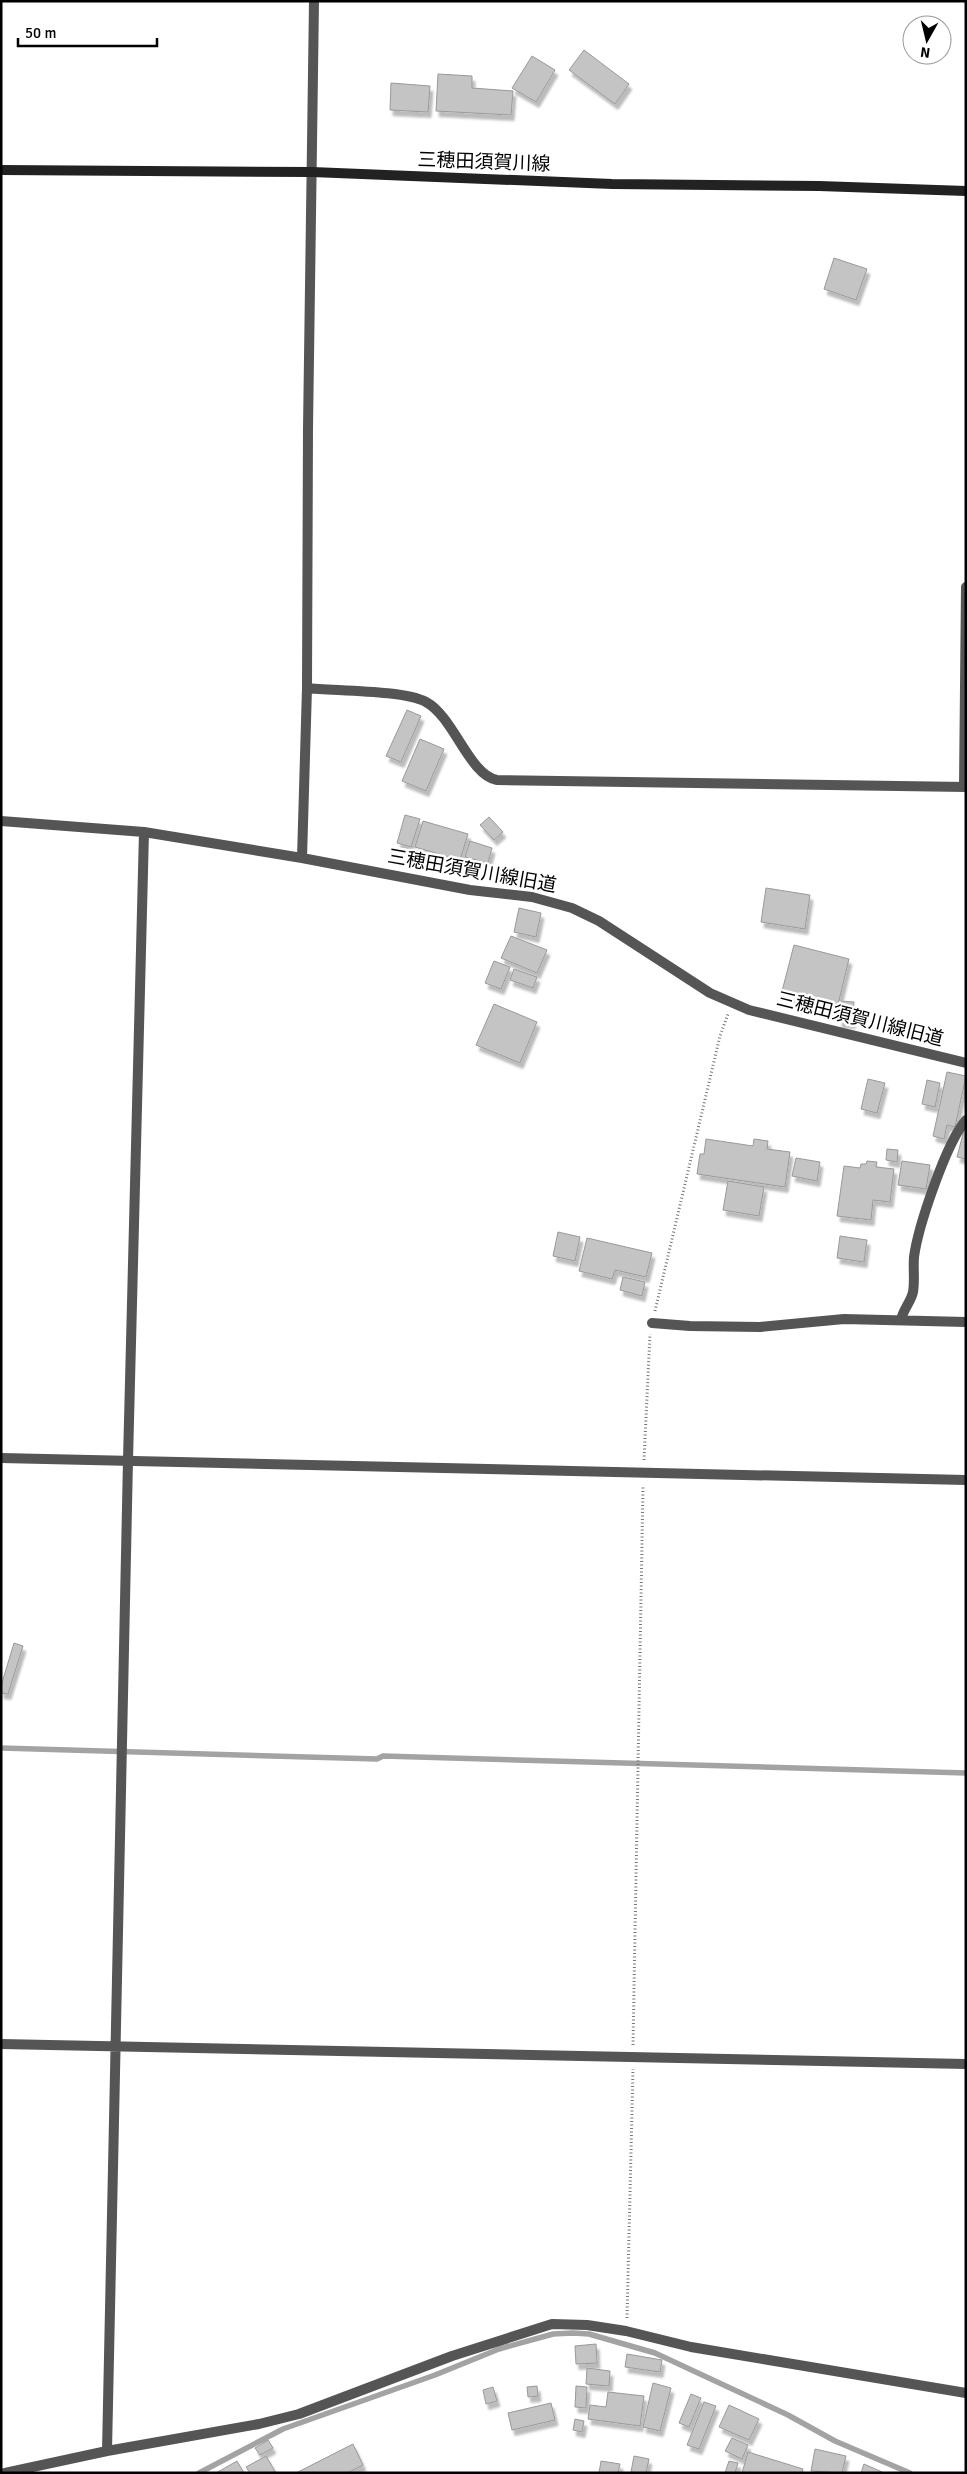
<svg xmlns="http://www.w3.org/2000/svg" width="967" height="2474" viewBox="0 0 967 2474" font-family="Signika,'Noto Sans JP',sans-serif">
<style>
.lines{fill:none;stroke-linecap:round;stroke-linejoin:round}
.stream{stroke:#a3a3a3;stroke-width:5.5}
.building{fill:#c4c4c4;stroke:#999;filter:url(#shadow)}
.path{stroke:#777;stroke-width:3;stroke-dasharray:1 2.5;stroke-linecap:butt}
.minor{stroke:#555;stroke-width:10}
.secondary{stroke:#222;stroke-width:10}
.labels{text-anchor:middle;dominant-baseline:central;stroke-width:5;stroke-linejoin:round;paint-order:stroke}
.street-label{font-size:19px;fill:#000;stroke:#fff}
</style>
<defs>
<filter id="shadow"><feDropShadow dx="3" dy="5.5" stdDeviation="1" flood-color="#0004"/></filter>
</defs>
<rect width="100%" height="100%" fill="#fff"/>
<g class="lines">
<path class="stream" d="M1,1748L377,1759L383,1756L966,1773
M199,2473L283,2429L435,2375L499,2349L553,2334L573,2333L589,2334L655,2353L788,2415L835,2441L910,2473"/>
</g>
<path class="building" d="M584,50L629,84L615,104L569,70Z
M532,56L555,70L536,102L512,88Z
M438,74L472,76V88L513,91L511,115L436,111Z
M391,83L430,86L428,112L390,110Z
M834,258L867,269L856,300L824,289Z
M407,710L421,716L401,762L386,756Z
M420,739L444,749L426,791L402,781Z
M405,815L420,819L411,847L397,843Z
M489,817L503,832L494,840L480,825Z
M423,821L468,834L460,860L415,847Z
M470,841L492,848L488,863L465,857Z
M766,888L810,895L805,929L761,922Z
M519,908L541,913L536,937L514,932Z
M511,936L547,950L537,973L501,958Z
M794,945L849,959L837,1009L781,995Z
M494,961L510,967L501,989L485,983Z
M514,969L537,977L533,988L510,980Z
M841,1001L854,1002L852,1023L839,1022Z
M494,1004L537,1022L520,1063L476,1045Z
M947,1072L966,1076L955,1127L947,1125L944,1139L933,1136Z
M868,1079L885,1083L877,1113L861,1109Z
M927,1080L940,1083L935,1107L922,1104Z
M964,1130H966V1159L957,1157Z
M706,1139L753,1146L754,1139L768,1141L767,1149L790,1152L785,1187L697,1174L700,1154H704Z
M887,1149L898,1150L897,1162L886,1160Z
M796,1158L820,1162L817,1181L792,1176Z
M867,1161L877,1162L876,1167L894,1169L890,1202L873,1200L871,1220L837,1216L844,1166L860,1168L861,1164H866Z
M902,1161L930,1165L926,1189L898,1185Z
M728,1181L764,1187L759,1216L723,1210Z
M558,1232L580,1237L575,1261L553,1256Z
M840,1236L867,1240L864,1262L837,1258Z
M587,1238L652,1253L646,1277L615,1270L612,1279L579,1271Z
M623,1277L645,1282L642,1296L620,1290Z
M14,1643L23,1646L8,1694L1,1693V1686Z
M596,2344L597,2363L576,2364L575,2346Z
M627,2354L662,2360L660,2372L625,2367Z
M587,2368L610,2371L609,2386L586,2384Z
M653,2383L671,2388L660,2431L643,2427Z
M537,2386L538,2396L528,2397L527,2387Z
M576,2386L587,2387L586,2408L575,2407Z
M493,2387L497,2401L486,2404L483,2390Z
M608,2392L644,2396L640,2426L588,2419L590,2405L606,2407Z
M691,2394L701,2398L689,2427L679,2423Z
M704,2402L716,2406L699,2449L687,2445Z
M551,2403L555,2420L512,2430L508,2413Z
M729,2405L759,2419L749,2440L719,2427Z
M575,2419L584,2421L582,2432L573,2430Z
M732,2438L748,2445L742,2459L725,2451Z
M268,2440L273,2448L260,2455L255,2448Z
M353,2444L363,2465L347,2473H296Z
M815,2449L846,2456L842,2473L811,2471Z
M748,2452L803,2469L802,2473H742Z
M266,2456L276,2473H250L246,2467Z
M634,2456L649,2459L646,2473L631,2472Z
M237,2461L244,2473H216Z
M601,2461L620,2464L618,2473H599Z
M729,2461L738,2463L735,2473H725Z
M864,2464L882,2472V2473H861Z"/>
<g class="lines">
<path class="path" d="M655,1311L720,1036L728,1014
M644,1460L650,1334
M633,2045L643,1487
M627,2318L633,2069"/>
<path class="minor" d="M307,688C335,691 404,690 426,702C454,717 469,775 497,780L966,787
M964,787L966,587
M1,821L144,832L302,858L470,890L532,897L572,908L599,921L710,993L749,1010L966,1063
M302,858L307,688L308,429L314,1
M901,1320C903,1309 911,1302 913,1292C915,1281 913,1269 914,1257C918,1227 946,1143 966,1120
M652,1323L690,1326L760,1327L844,1319L966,1322
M1,1458L966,1480
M1,2044L966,2064
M107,2451L128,1460L144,832
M5,2473L107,2451L259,2424L299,2414L452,2356L552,2324L587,2325L626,2331L691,2347L966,2393"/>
<path class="secondary" d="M1,170L312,172L612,184L819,186L966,191"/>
</g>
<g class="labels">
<g class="street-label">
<text transform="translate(484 162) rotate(2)">三穂田須賀川線</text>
<text transform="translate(472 871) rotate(10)">三穂田須賀川線旧道</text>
<text transform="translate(860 1019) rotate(14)">三穂田須賀川線旧道</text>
</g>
</g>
<rect width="967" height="2474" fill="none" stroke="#000000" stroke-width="5"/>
<g transform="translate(927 40) rotate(188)"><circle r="24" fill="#ffffff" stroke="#999999"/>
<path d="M0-4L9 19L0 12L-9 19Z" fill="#000000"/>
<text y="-8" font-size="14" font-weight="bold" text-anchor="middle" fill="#000000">N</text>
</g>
<path d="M18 38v8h139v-8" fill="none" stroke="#000000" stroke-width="2.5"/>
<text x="25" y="38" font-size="15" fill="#000000" stroke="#ffffff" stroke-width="4" paint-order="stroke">50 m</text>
</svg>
